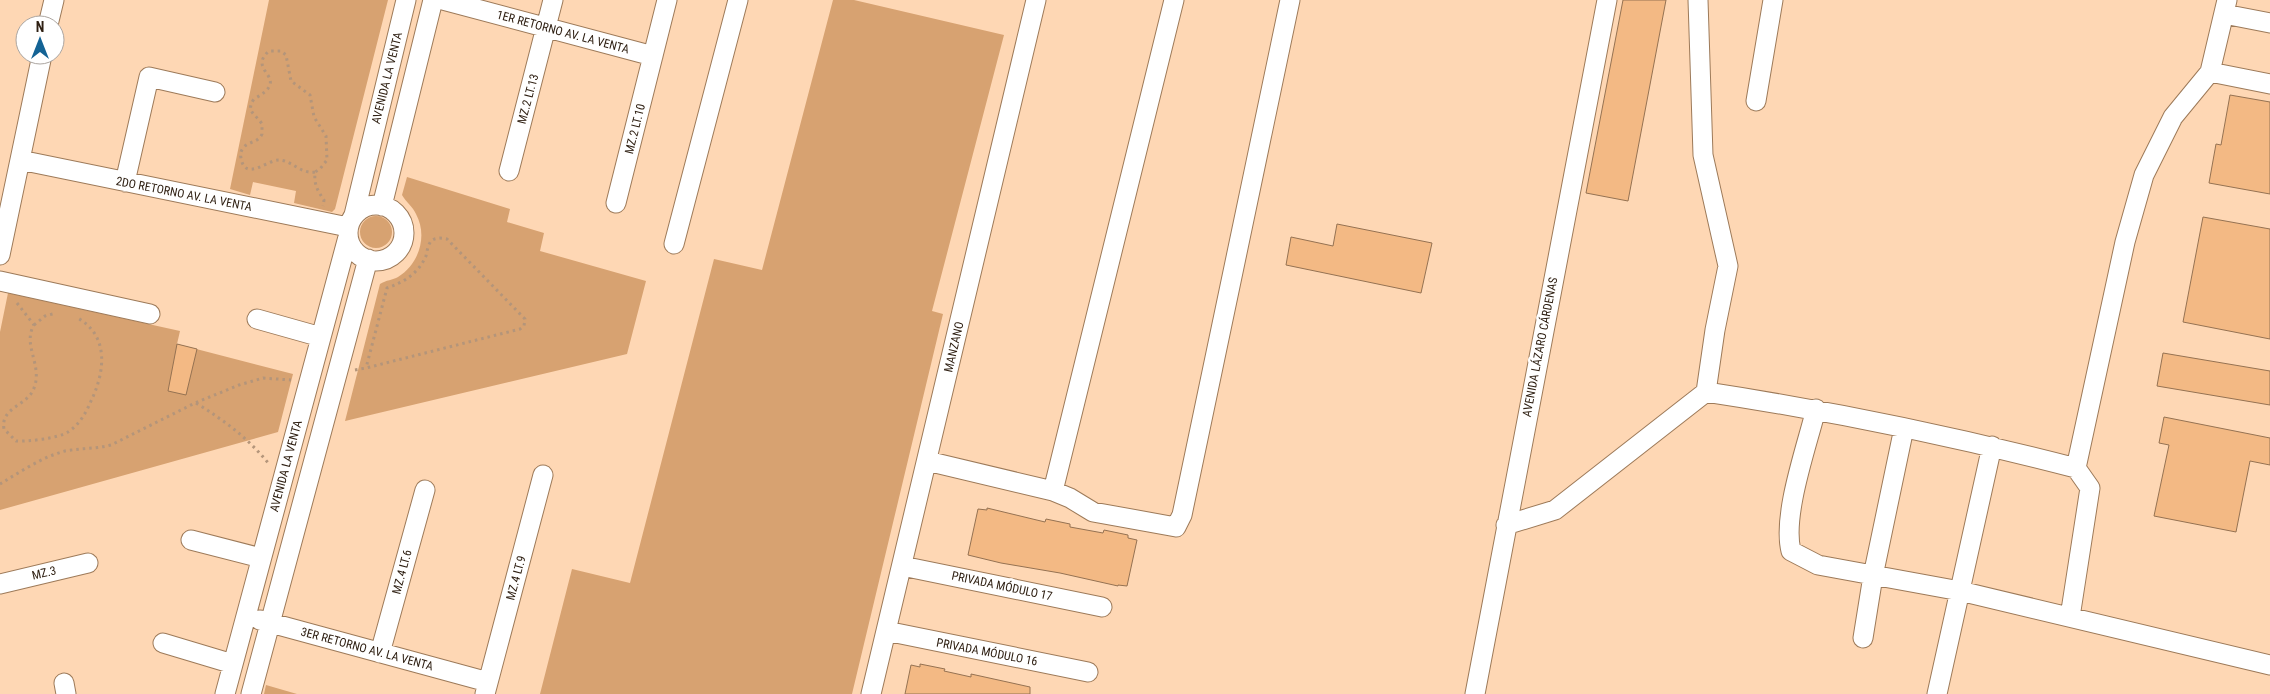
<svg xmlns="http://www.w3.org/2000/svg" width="2270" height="694" viewBox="0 0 2270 694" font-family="'Roboto Condensed',sans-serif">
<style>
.green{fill:#d7a271}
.building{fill:#f3b984;stroke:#957252}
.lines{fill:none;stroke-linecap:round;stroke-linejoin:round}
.minor-casing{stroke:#9d7a59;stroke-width:21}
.path{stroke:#b4957a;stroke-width:3;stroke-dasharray:2.5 4;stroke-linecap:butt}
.minor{stroke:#fff;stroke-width:19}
.labels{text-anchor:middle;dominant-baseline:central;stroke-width:5;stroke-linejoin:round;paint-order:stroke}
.street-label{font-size:12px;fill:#2f2013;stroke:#fff}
</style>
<rect width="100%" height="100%" fill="#fed7b4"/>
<path class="green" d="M269,0H388L335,209L332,212L294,203L296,191L253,182L250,195L230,189Z
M833,0H854L1004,35L932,311L943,314L852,694H540L572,569L630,583L714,259L762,270Z
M407,177L510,209L507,222L544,233L540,251L646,281L627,354L345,421L380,284C386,280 393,280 398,277C419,264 428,236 416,214C413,207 406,202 402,195Z
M360 232a16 16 0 1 1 32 0a16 16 0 1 1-32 0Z
M8,293L180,331L177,344L293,374L278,432L0,510V332Z
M266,685L297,694H264Z"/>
<path class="building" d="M1623,0H1666L1628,201L1586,193Z
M2230,95L2270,102V194L2209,183L2216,144L2221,145Z
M2203,217L2270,229V339L2183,322Z
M1337,224L1432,243L1421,293L1286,265L1291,237L1333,246Z
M177,344L197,349L186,395L168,391Z
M2163,353L2270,371V405L2157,386Z
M2164,417L2270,438V465L2250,461L2236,532L2154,516L2169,445L2159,443Z
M987,508L1045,522L1046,519L1070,524V527L1103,533L1104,530L1128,535V538L1137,540L1127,586L1118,585V586L1060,573L1001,563L968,555L978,509L987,510Z
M920,664L945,669L944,671L971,677V674L1030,687V694H905L911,665L920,667Z"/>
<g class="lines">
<defs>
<path id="minor" d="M443,0L653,56
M1698,0L1703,155L1728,266L1715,330L1706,392
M2224,14L2270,23
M48,25L54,0
M2210,72L2270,84
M1756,101L1773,0
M20,160L348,227
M509,171L553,0
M125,182L149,77L215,92
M616,203L667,0
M348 233a28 28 0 1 1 56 0a28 28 0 1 1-56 0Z
M382,206L433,0
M354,215L406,0
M674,244L738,0
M0,255L42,55
M0,281L150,314
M257,319L321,337
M1816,409C1807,446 1782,515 1791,551L1818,565L1960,591L2270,665
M927,461L1053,491L1070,498L1093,512L1176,527L1182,515L1290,0
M2076,468L2125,242L2144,175L2173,117L2210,72L2227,0
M1053,491L1174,0
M1506,525L1555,510L1706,392C1831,411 1953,436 2076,468L2090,488L2070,617
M191,540L261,558
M902,566L1102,607
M0,584L88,563
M260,620L488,682
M886,631L1088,672
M1863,638L1873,576L1904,428
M163,643L233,664
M380,653L425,490
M64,683L66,694
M225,694L348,237
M251,694L368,259
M485,694L543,475
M871,694L1036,0
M1475,694L1607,0
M1937,694L1992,446"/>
</defs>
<use href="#minor" class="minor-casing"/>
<path class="path" d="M315,172C300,174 293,161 279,160C267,160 245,182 241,158C240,154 241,150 244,147C249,141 258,143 262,134V124C256,114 245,112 254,99C294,77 245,72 269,51H281L286,55L291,81L310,95L314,117L326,136L327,160L320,169L315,172C314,184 317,190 324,200L323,206
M17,303L34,325C22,345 43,365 34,388C28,406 0,407 4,429L16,441C27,442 59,438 68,432C79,425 86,413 91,401C105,372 110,335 76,317
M34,325L45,316L56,313
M355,370L366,368L520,329L524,326L525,319L447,239C442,238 436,237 431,241C428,245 427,251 426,256C418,274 404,282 387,288L366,368
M196,403C225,421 247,437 269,464
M0,484C20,472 42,457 65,451C81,448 96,449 111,445L195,403L239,385L263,378L291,380"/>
<use href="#minor" class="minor"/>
</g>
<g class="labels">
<g class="street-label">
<text transform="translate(563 32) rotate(15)">1ER RETORNO AV. LA VENTA</text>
<text transform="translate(387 78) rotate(-76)">AVENIDA LA VENTA</text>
<text transform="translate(528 99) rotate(-75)">MZ.2 LT.13</text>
<text transform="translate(635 129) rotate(-76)">MZ.2 LT.10</text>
<text transform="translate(184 194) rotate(11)">2DO RETORNO AV. LA VENTA</text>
<text transform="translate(954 347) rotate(-77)">MANZANO</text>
<text transform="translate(1540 347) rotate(-79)">AVENIDA LÁZARO CÁRDENAS</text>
<text transform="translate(286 466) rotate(-75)">AVENIDA LA VENTA</text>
<text transform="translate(402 572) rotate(-75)">MZ.4 LT.6</text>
<text transform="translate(44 573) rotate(-13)">MZ.3</text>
<text transform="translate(516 578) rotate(-75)">MZ.4 LT.9</text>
<text transform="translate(1002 586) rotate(12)">PRIVADA MÓDULO 17</text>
<text transform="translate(367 649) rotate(15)">3ER RETORNO AV. LA VENTA</text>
<text transform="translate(987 652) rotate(11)">PRIVADA MÓDULO 16</text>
</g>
</g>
<g transform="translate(40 40)"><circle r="24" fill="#ffffff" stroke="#aca6a1"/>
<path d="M0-4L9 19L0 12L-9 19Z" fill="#146395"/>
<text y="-8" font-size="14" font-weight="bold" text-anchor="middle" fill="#2f2013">N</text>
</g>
</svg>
